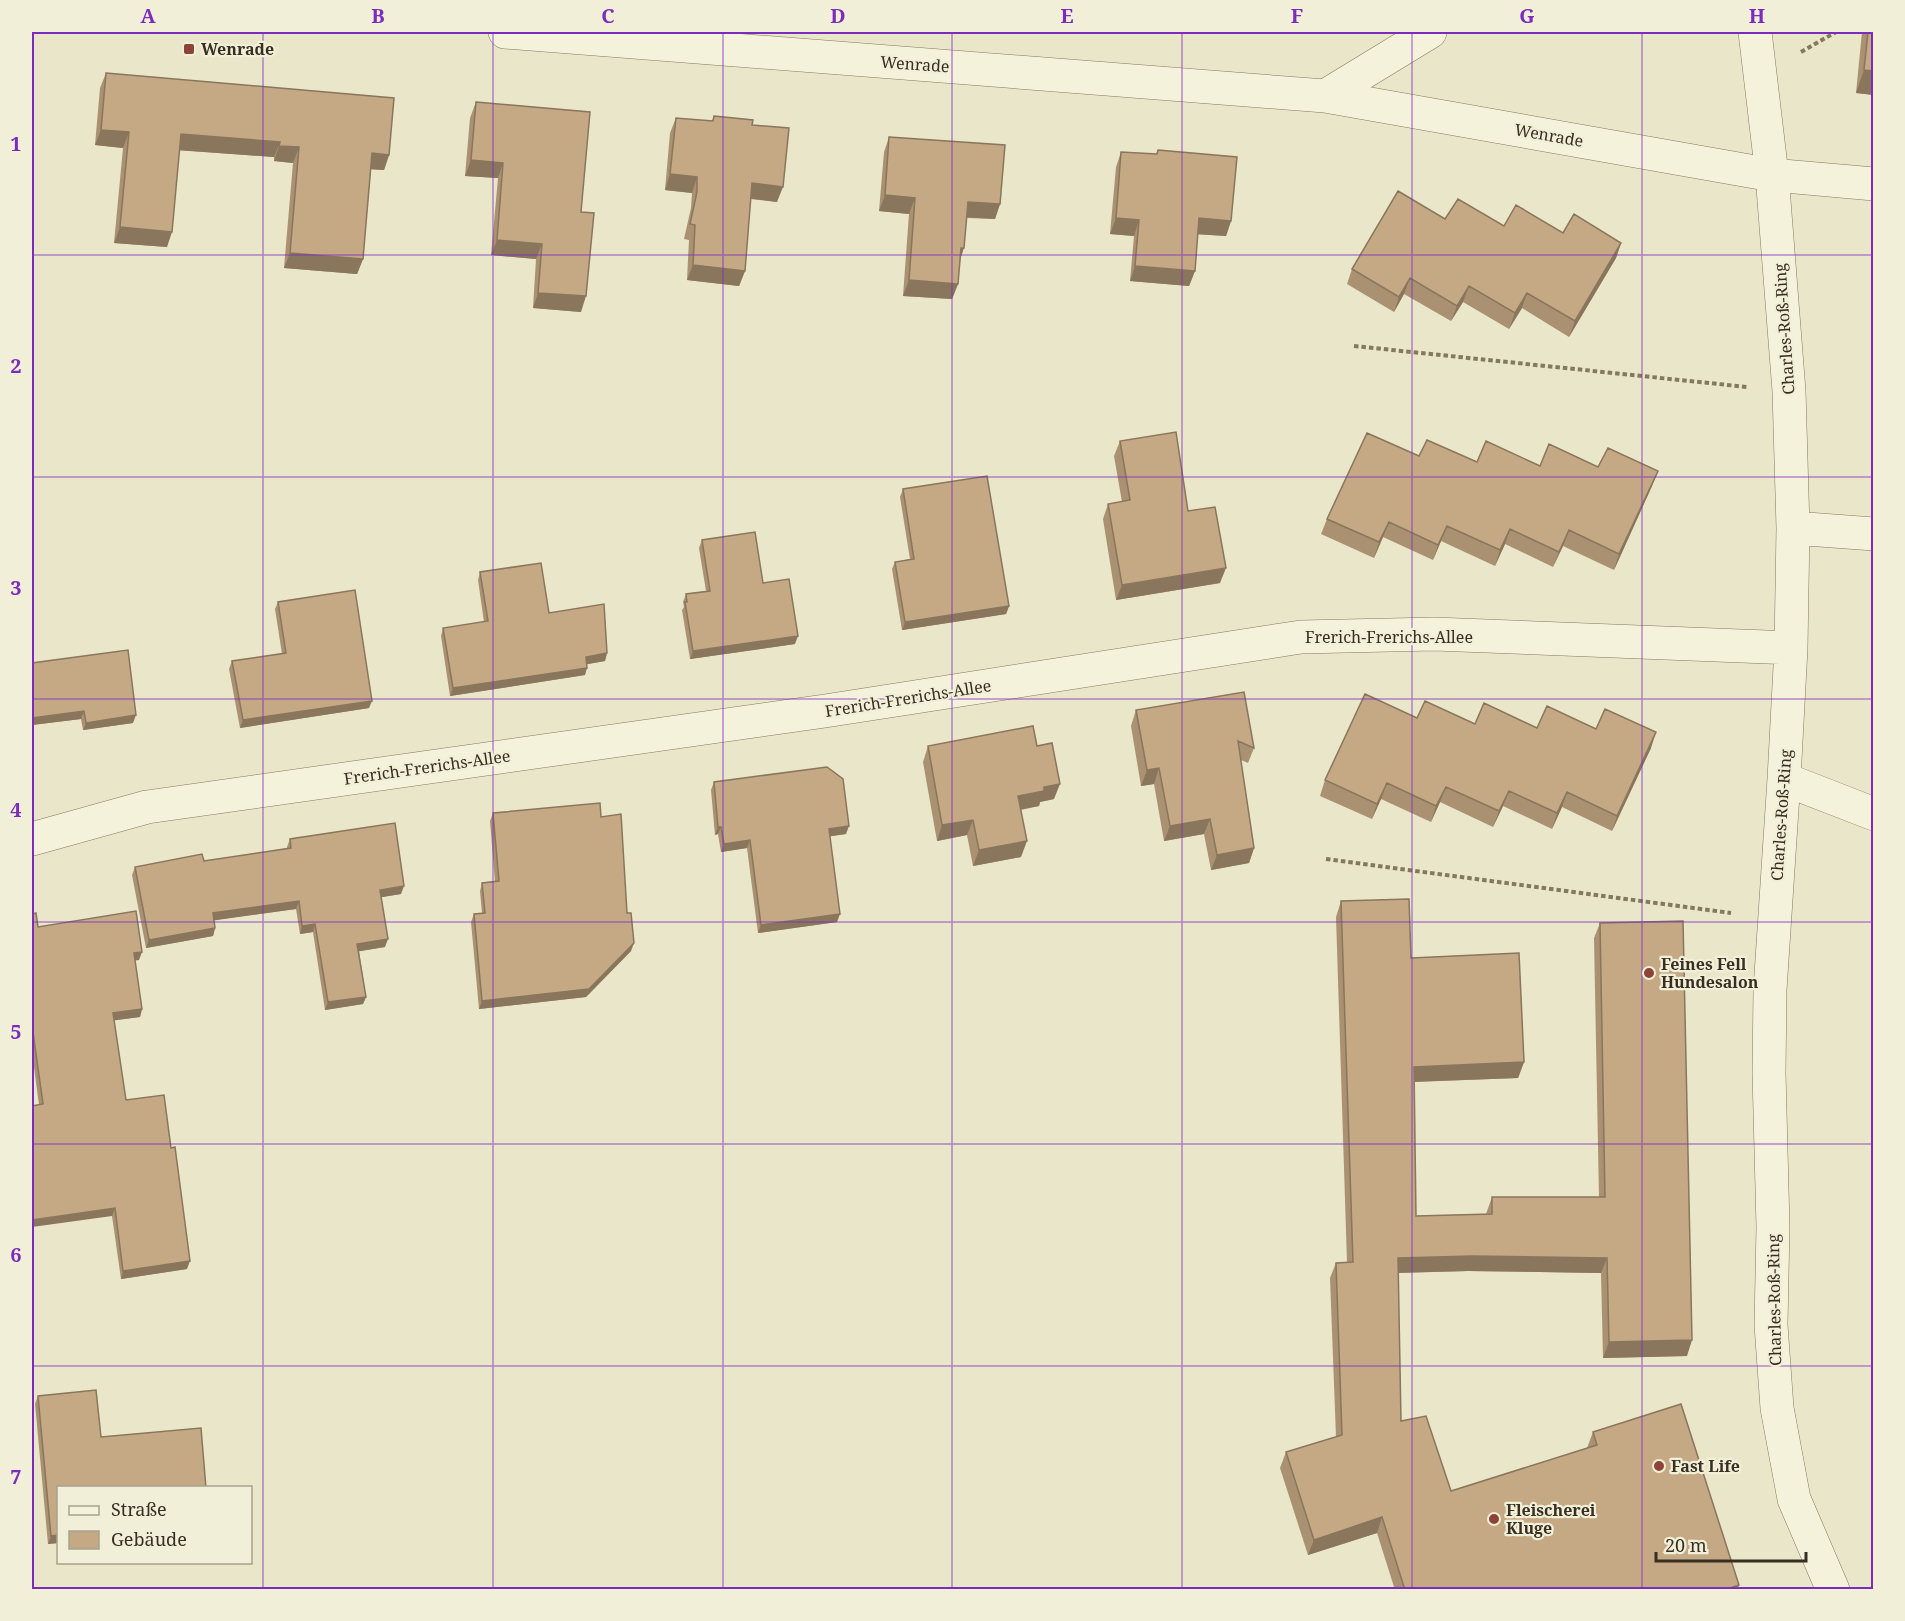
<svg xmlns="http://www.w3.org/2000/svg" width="1905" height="1621" viewBox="0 0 1905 1621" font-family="'Noto Serif',serif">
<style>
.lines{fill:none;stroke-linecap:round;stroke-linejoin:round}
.minor-casing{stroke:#847960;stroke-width:34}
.path{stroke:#847960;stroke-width:4;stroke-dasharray:4.5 3;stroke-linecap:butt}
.minor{stroke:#f5f2dc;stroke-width:33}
.wall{fill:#a99172}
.shaded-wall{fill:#89765c}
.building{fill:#c4a984;stroke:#89765c;stroke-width:1.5}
.grid{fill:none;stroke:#7b2cbf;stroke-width:1.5;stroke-opacity:0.55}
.poi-dot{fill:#8d4436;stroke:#f2efd8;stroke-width:2}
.labels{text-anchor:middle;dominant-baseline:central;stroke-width:4.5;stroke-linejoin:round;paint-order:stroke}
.poi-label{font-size:16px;font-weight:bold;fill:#372f22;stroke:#f2efd8;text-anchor:start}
.street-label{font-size:16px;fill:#372f22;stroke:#f2efd8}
.neatline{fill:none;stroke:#7b2cbf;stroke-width:2}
.grid-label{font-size:20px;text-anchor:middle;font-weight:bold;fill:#7b2cbf}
</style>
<rect width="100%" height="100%" fill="#eae6c9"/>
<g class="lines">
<defs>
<path id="minor" d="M505,32L1325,96L1772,175L1874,184
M1755,32L1772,175L1789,391L1793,528L1791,648L1784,779L1770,990L1769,1073L1773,1227L1771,1325L1777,1408L1794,1499L1833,1590
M1325,96L1430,32
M1793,528L1874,534
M1784,779L1874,814
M32,839L147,807L825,711L1301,637L1434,634L1791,648"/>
</defs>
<use href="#minor" class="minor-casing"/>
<path class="path" d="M1801,52L1836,32
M1354,346L1747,387
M1326,859L1731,913"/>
<use href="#minor" class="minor"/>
</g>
<path class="wall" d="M1862,32H1874V95L1856,93Z
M106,73L389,155L384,170L371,169L363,259L357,274L284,268L293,163L274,161V157L179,150L167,247L114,243L123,148L95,145L100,88Z
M476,102L581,212V312L533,308L536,259L491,255L498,178L465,176L470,118Z
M714,116L752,125L777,202L750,199L745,271L739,286L687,280L689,240L684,239L691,208L692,193L665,190L670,133L676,118L712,121Z
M889,137L1000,204L995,219L967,218L960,262L958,284L952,299L903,296L909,214L879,211L884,152Z
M1158,150L1231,221L1226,236L1198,234L1195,271L1189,286L1130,281L1134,236L1110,234L1116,167L1121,152L1156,154Z
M1445,219L1563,233L1621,243L1616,258L1569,337L1522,308L1509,329L1463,302L1451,321L1404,294L1394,312L1347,284L1352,269Z
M1120,441L1188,511L1220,583L1116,600L1103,519L1108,504L1122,502L1114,456Z
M1419,456L1477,462L1540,466L1598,467L1652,486L1614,570L1563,546L1553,567L1505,544L1495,566L1441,541L1433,560L1383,537L1374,558L1321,534L1327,519Z
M903,489L1009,606L1006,614L902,630L892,569L895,562L910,559L900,497Z
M702,540L763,583L795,644L690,659L682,610L684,607L683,602L686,594L706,591L699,548Z
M480,572L549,613L607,653L605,661L587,664L585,675L450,696L441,636L443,628L484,622L478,580Z
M278,602L369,708L240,728L229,669L232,661L282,654L275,609Z
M32,663L133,723L83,730L81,719L32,725Z
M1244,692L1254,748L1248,763L1241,760L1254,848L1249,863L1211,870L1204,834L1164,841L1154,784L1141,786L1131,726L1136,710Z
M1417,718L1475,724L1537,728L1596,729L1651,748L1612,831L1562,807L1552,829L1503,806L1493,827L1440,802L1431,822L1381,799L1372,819L1320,796L1325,780Z
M928,746H1037L1054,799L1040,802L1039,806L1021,810V857L973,866L967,835L937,841L923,762Z
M714,782L846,834L830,836L837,922L758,933L747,848L721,852L718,834L715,835L711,790Z
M493,813L601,817L627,913L631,951L586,997L479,1009L471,922L474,914L482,913L480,891L482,883L495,882L490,821Z
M290,839L401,894L381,897L385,947L359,951L366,997L363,1004L325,1010L313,932L300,934L296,909L214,920L215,928L213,936L146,948L132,875L135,867L204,861L287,849V847Z
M1341,901L1411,958L1524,1062L1518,1078L1414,1082L1416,1216L1486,1214L1492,1197H1599L1594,938L1600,923L1687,1356L1603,1358L1601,1273L1468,1271L1398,1273L1401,1421L1451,1491L1587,1448L1593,1432L1739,1585L1737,1590H1395L1377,1533L1308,1555L1280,1468L1286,1452L1336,1437L1330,1278L1336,1263L1347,1262L1336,917Z
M32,914L38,927L139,960H135L142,1009L140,1017L114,1020L126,1100L187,1269L121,1279L112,1216L39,1105L32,1052Z
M38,1396L101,1437L58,1488V1543L48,1544L35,1404Z"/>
<path class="shaded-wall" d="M1864,70L1874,71V95L1856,93Z
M101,130L129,132L123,148L95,145Z
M181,134L280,142L274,157L175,150Z
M279,146L299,147L293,163L274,161Z
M372,153L389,155L384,170L366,169Z
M471,160L503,163L498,178L465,176Z
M670,174L697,177L692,193L665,190Z
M752,183L783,187L777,202L746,198Z
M885,195L915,198L909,214L879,211Z
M968,202L1000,204L995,219L962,217Z
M1116,218L1139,220L1134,236L1110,234Z
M1199,218L1231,221L1226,236L1193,234Z
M120,227L172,232L167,247L114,243Z
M497,240L542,244L536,259L491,255Z
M1621,243L1616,258L1569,337L1575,321Z
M961,248H964L959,263Z
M290,253L363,259L357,274L284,268Z
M693,265L745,271L739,286L687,280Z
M1135,266L1195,271L1189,286L1130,281Z
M1410,278L1404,294L1394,312L1399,297Z
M909,280L958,284L952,299L903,296Z
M1469,286L1463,302L1451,321L1457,306Z
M538,293L586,296L581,312L533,308Z
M1527,293L1522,308L1509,329L1515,313Z
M1658,471L1652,486L1614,570L1619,554Z
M1389,522L1383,537L1374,558L1379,542Z
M1447,526L1441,541L1433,560L1438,545Z
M1510,529L1505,544L1495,566L1500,550Z
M1569,530L1563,546L1553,567L1559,552Z
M1226,568L1220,583L1116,600L1122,585Z
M1009,606L1006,614L902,630L905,622Z
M798,636L795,644L690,659L693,651Z
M607,653L605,661L583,665L586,657Z
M587,668L585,675L450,696L453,688Z
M372,701L369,708L240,728L243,720Z
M84,711L81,719L32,725V718Z
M136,715L133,723L83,730L86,723Z
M1656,732L1651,748L1612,831L1617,816Z
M1159,768L1154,784L1141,786L1147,770Z
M1387,783L1381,799L1372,819L1377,804Z
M1060,784L1054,799L1040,802L1039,806L1012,811L1018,796L1044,787Z
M1446,787L1440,802L1431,822L1436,806Z
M1509,791L1503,806L1493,827L1499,811Z
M1567,792L1562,807L1552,829L1557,813Z
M1210,819L1204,834L1164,841L1170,826Z
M973,820L967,835L937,841L942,825Z
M849,826L846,834L826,837L829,829Z
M718,827H721L718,834L715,835Z
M750,840L747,848L721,852L724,844Z
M1027,841L1021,857L973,866L979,850Z
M1254,848L1249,863L1211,870L1217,855Z
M404,886L401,894L377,898L380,890Z
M299,901L296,909L210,921L213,913Z
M840,914L837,922L758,933L761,925Z
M315,924L313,932L300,934L302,926Z
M215,928L213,936L146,948L149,940Z
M388,939L385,947L355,952L357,944Z
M634,943L631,951L586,997L479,1009L482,1001Z
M142,952L139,960L132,961L134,953Z
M366,997L363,1004L325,1010L328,1002Z
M142,1009L140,1017L110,1021L113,1013Z
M1524,1062L1518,1078L1408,1082L1414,1067Z
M115,1208L112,1216L32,1227V1220Z
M1473,1256L1607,1258L1601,1273L1468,1271L1392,1273L1398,1258Z
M190,1261L187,1269L121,1279L123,1271Z
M1692,1340L1687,1356L1603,1358L1609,1342Z
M1382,1517L1377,1533L1308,1555L1314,1540Z
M58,1535V1543L48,1544L51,1536Z
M1739,1585L1737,1590H1724Z"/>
<path class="building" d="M1868,32H1874V71L1864,70Z
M106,73L394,98L389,155L372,153L363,259L290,253L299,147L279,146L280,142L181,134L172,232L120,227L129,132L101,130Z
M476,102L590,112L581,212L594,213L586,296L538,293L542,244L497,240L503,163L471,160Z
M714,116L753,120L752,125L789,128L783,187L752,183L745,271L693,265L695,225L690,224L697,192V177L670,174L676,118L713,121Z
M889,137L1005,145L1000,204L968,202L964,248H961L958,284L909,280L915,198L885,195Z
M1158,150L1237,157L1231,221L1199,218L1195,271L1135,266L1139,220L1116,218L1121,152L1157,154Z
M1398,191L1445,219L1458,199L1504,226L1516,205L1563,233L1574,214L1621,243L1575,321L1527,293L1515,313L1469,286L1457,306L1410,278L1399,297L1352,269Z
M1176,432L1188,511L1215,507L1226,568L1122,585L1108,504L1130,500L1120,441Z
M1367,433L1419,456L1427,440L1477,462L1486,441L1540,466L1549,444L1598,467L1608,448L1658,471L1619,554L1569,530L1559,552L1510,529L1500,550L1447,526L1438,545L1389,522L1379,542L1327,519Z
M987,476L1009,606L905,622L895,562L914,559L903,489Z
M755,532L763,583L789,579L798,636L693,651L685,602H687L686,594L710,591L702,540Z
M541,563L549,613L604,604L607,653L586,657L587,668L453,688L443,628L488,621L480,572Z
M355,590L372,701L243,720L232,661L286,653L278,602Z
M128,650L136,715L86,723L84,711L32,718V663Z
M1244,692L1254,748L1238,741L1254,848L1217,855L1210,819L1170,826L1159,768L1147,770L1136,710Z
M1365,694L1417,718L1425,701L1475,724L1484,703L1537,728L1547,706L1596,729L1605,709L1656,732L1617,816L1567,792L1557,813L1509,791L1499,811L1446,787L1436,806L1387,783L1377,804L1325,780Z
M1033,726L1037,746L1052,743L1060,784L1044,787V791L1018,796L1027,841L979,850L973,820L942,825L928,746Z
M827,767L843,779L849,826L829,829L840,914L761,925L750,840L724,844L721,827H718L714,782Z
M600,803L601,817L621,814L627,913H631L634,943L589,989L482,1001L474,914L485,913L482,883L499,881L493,813Z
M395,823L404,886L380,890L388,939L357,944L366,997L328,1002L315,924L302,926L299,901L213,913L215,928L149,940L135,867L202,854L204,861L291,848L290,839Z
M1409,899L1411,958L1519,953L1524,1062L1414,1067L1416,1216L1492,1214V1197H1605L1600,923L1683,921L1692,1340L1609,1342L1607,1258L1473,1256L1398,1258L1401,1421L1426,1416L1451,1491L1597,1445L1593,1432L1681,1404L1739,1585L1724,1590H1405L1382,1517L1314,1540L1286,1452L1342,1435L1336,1263L1353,1262L1341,901Z
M136,911L142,952L134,953L142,1009L113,1013L126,1100L164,1095L171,1148L175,1147L190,1261L123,1271L115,1208L32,1220V1106L43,1104L32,1025V914L36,913L38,927Z
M96,1390L101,1437L201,1428L206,1488H58V1535L51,1536L38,1396Z"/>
<path class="grid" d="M263,32V1590M493,32V1590M723,32V1590M952,32V1590M1182,32V1590M1412,32V1590M1642,32V1590M32,255H1874M32,477H1874M32,699H1874M32,922H1874M32,1144H1874M32,1366H1874"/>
<g class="poi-dot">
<rect x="183" y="43" width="12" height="12" rx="3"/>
<circle cx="1649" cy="973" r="6"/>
<circle cx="1659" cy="1466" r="6"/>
<circle cx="1494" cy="1519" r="6"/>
</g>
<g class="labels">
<g class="poi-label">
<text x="201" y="49">Wenrade</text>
<text x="1661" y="964">Feines Fell<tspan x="1661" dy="18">Hundesalon</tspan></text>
<text x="1671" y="1466">Fast Life</text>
<text x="1506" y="1510">Fleischerei<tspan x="1506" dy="18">Kluge</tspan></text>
</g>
<g class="street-label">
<text transform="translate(915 64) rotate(4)">Wenrade</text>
<text transform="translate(1549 135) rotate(10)">Wenrade</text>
<text transform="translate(1784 329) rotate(-94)">Charles-Roß-Ring</text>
<text x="1389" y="637">Frerich-Frerichs-Allee</text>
<text transform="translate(908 698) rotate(-9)">Frerich-Frerichs-Allee</text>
<text transform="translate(427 767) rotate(-8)">Frerich-Frerichs-Allee</text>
<text transform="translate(1781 815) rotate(-86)">Charles-Roß-Ring</text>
<text transform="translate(1774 1300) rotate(-91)">Charles-Roß-Ring</text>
</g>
</g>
<rect width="1905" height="1621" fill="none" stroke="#f2efd8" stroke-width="66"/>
<rect x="57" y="1486" width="195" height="78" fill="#f2efd8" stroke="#a7a28f" stroke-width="1.5"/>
<rect x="69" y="1506" width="30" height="9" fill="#f5f2dc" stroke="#a7a28f" stroke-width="1.5"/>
<text x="111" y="1516" font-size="18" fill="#372f22">Straße</text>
<rect x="69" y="1531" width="30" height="18" fill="#c4a984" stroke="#a7a28f" stroke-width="1.5"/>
<text x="111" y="1546" font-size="18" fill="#372f22">Gebäude</text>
<path d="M1656 1552v9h150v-9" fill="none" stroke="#372f22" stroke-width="3"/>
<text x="1665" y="1552" font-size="18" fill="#372f22" stroke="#f2efd8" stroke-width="4.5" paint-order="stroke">20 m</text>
<rect x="33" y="33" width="1839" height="1555" class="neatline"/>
<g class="grid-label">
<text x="148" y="23">A</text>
<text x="378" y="23">B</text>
<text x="608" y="23">C</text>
<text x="838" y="23">D</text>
<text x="1067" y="23">E</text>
<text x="1297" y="23">F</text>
<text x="1527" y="23">G</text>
<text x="1757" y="23">H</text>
<text x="16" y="151">1</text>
<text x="16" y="373">2</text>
<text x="16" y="595">3</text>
<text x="16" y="817">4</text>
<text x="16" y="1039">5</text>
<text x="16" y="1262">6</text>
<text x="16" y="1484">7</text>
</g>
</svg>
